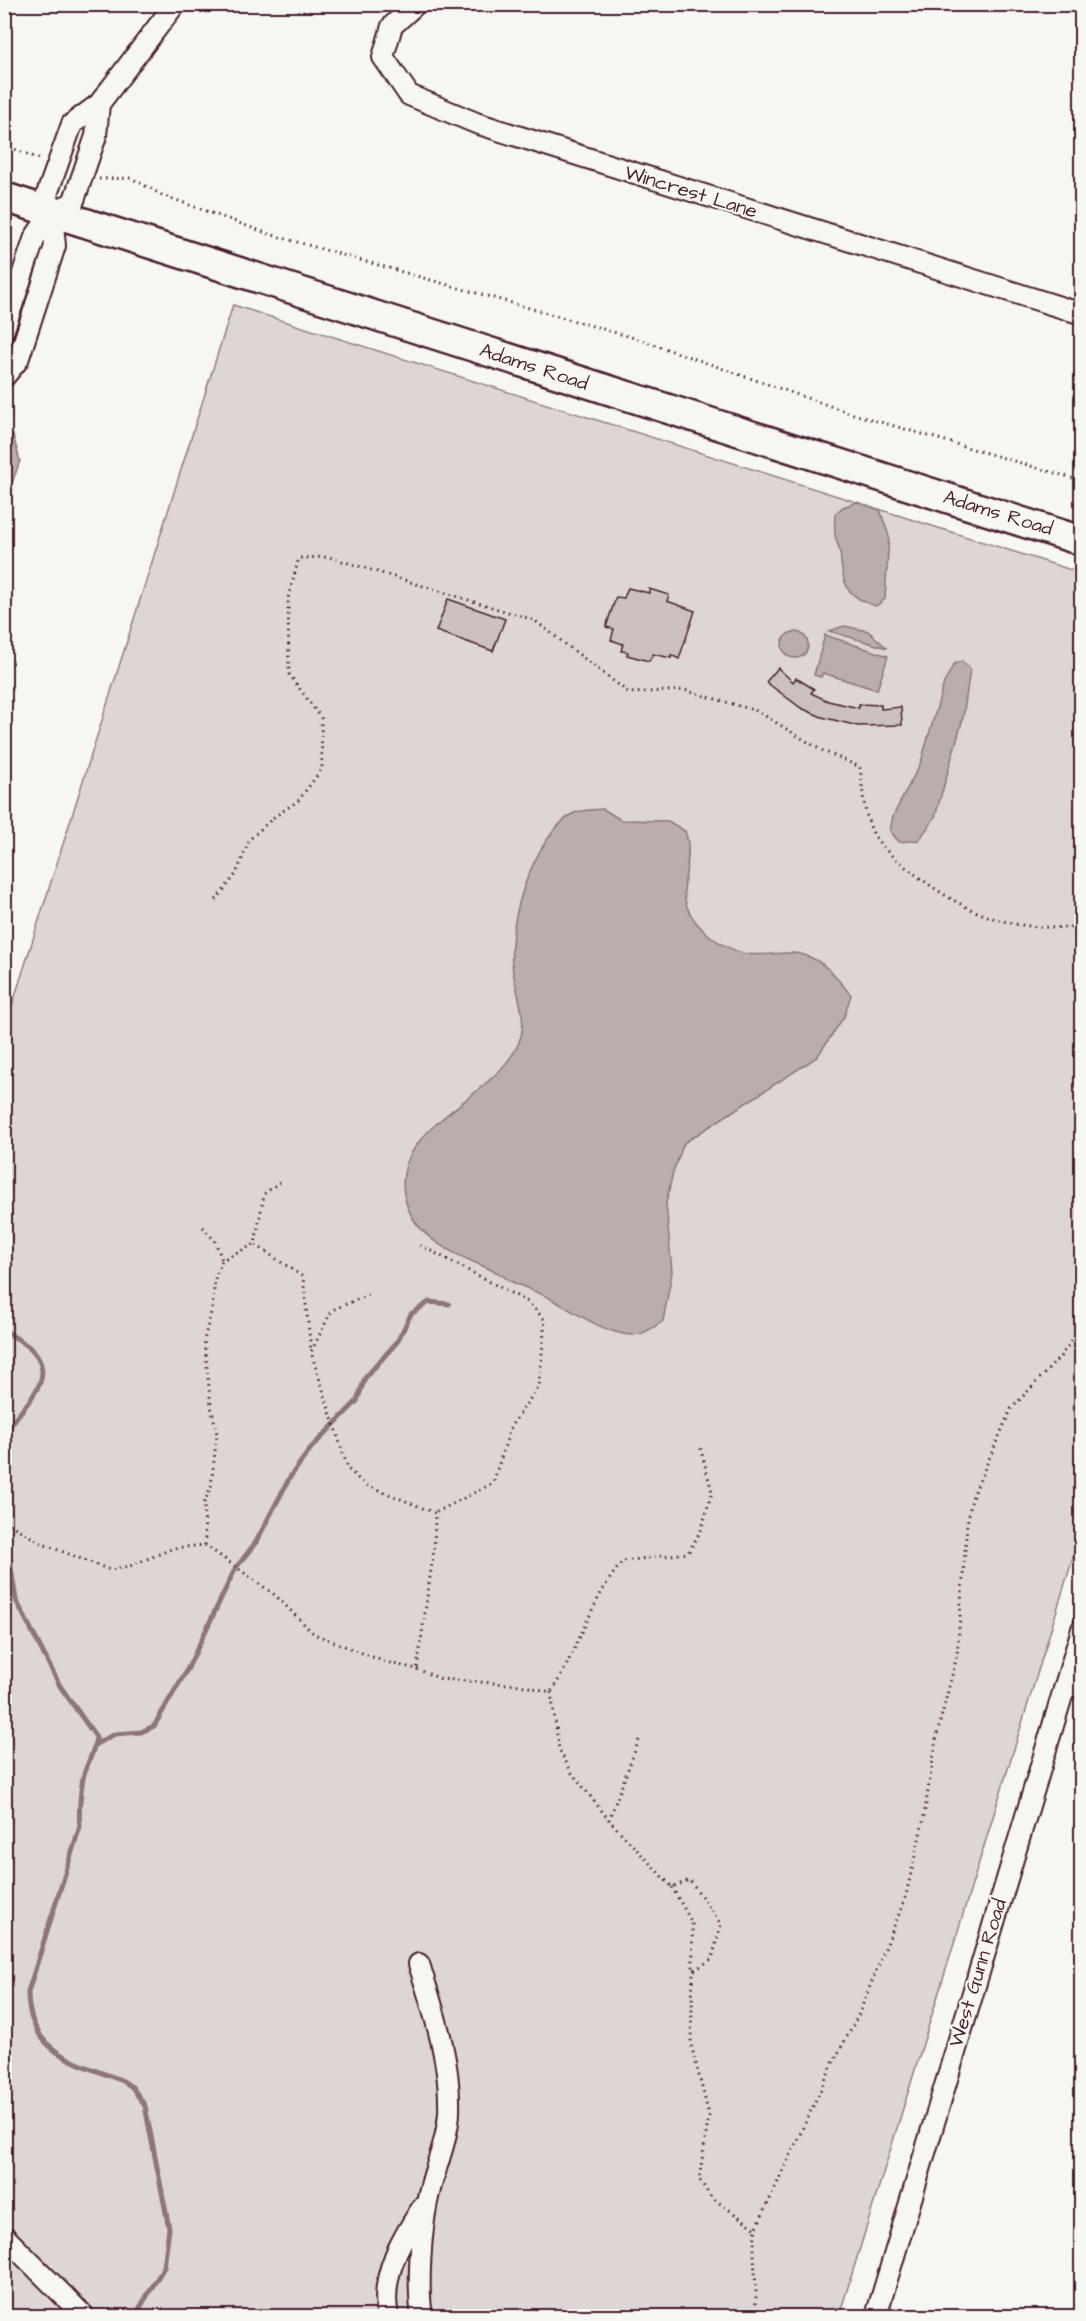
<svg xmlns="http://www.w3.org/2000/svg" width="1086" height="2321" viewBox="0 0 1086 2321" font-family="'Architects Daughter',sans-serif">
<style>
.green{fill:#ddd6d5;stroke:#947a80;stroke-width:1.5}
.water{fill:#bbadae;stroke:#8e747a;stroke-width:1.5}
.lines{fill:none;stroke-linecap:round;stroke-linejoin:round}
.stream{stroke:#8e747a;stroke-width:5}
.building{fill:#ccc1c0;stroke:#4a1f2b;stroke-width:1.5}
.service-casing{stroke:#4a1f2b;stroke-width:15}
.minor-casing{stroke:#4a1f2b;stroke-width:24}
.secondary-casing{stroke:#4a1f2b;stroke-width:33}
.path{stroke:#4a1f2b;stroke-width:3;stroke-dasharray:1.5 4.5;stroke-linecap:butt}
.service{stroke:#f6f6f2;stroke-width:10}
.minor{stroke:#f6f6f2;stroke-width:20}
.secondary{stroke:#f6f6f2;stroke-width:28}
.labels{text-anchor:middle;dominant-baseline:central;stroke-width:4.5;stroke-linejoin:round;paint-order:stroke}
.street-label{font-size:20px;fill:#4a1f2b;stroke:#f6f6f2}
</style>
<rect width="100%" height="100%" fill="#f6f6f2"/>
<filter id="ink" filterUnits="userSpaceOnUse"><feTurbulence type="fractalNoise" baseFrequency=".0167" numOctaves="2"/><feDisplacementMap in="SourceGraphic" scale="12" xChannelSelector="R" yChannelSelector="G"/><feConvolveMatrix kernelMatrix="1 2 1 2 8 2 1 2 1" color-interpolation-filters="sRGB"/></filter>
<g filter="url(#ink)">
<path class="green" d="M233,305L1081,573V1532L839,2316H5V1028Z"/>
<path class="water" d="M5,435H13L20,461L12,483L5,484Z
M857,502L880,510L889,536L885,599L876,606C843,596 843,581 840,552C839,545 835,540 835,533C834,527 835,520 835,514L843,507Z
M844,626L868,631L887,648L829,631Z
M782 645a13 13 0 1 1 26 0a13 13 0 1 1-26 0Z
M825,635L888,656L877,690L823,673L821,677L814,675Z
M962,661L970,669L963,718L935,817L919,840L899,842L890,831L893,816L921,762L944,683L954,664Z
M603,809L621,820L668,821L685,831C695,859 678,884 687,907C696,930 724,949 747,954C766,957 789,949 807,956C828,964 837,979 851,995L844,1017L817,1057L684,1143L673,1172L666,1203L672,1272L663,1321C654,1327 642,1336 630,1335C604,1333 575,1312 553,1300C539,1292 525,1288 512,1282C506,1279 502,1274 496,1272C459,1255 412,1241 404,1194C392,1122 505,1096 521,1036C527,1014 514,987 512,964C508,920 533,839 572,814C579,810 593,810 603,809Z"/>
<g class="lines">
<path class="stream" d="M4,1329C13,1338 26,1342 34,1352C56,1378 27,1402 13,1422C9,1427 7,1433 4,1439
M4,1524L16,1600L60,1686L96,1737C95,1750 88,1762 84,1774C81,1786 78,1814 80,1826L28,1992C28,2053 75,2062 123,2081L132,2087L145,2106L169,2228L164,2267L138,2311
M94,1745L115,1734L141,1732L154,1726L188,1668L235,1569L256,1542L290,1477L311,1448L357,1401L365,1378L397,1342L411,1314L429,1302L449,1304"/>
</g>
<path class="building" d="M628,588L649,593V589L669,595L667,601L695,611L679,659L671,655V658L653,654L649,661L627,655L628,652L621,651L623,644L611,640L614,629L606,627L616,597L624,598Z
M448,599L505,619L493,651L436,631Z
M778,668L793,682L796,678L814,689L811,693L828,701L859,708V704L881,705V709L901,707L902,725L858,726L822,717L801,708L766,682Z"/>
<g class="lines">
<defs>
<path id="service" d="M1064,1687L1082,1694"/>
<path id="minor" d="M416,4L392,26L383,57L409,95L476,123L1082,314
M99,104L175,4
M4,329L35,237L52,212
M4,377L18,360L55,246L52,212L47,194L72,124L99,104L96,136L73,203L52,212
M419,1964C434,2013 451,2061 449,2113C447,2144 433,2171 427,2202C421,2231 417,2287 422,2316
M4,2236L84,2316
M388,2316C379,2275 403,2237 424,2205
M876,2316L1082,1629"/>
<path id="secondary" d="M4,197L1082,541"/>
</defs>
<use href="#service" class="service-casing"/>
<use href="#minor" class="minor-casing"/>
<use href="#secondary" class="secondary-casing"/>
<path class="path" d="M4,145L42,160
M99,179L131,178L162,195L269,234L638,339L850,413L1082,481
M216,900L236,874L250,839L274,817L298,801L322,769L321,718L289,674L288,598L299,558L329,557L534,620L629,693L684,690L757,711L821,750L860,767C863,790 863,818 876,838C885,852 903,865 916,875C969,915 1014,933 1082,926
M203,1227L215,1241L222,1260
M256,1245L303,1277L311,1350
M420,1245L528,1302L545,1320L539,1386L511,1426L493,1483L435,1513
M4,1521L43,1544L110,1570L130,1566L174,1548L205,1545L275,1595L314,1634L385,1662L417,1669L434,1549L435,1513L364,1484L348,1469L311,1352L332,1310L368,1295
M205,1545L204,1503L211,1487L217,1434L211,1406L204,1340L212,1309L215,1279L222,1260L255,1244L264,1194L281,1181
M417,1669L441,1679L520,1685L551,1692C579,1650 590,1600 623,1561L688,1553L701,1530L712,1492L700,1446
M551,1692L559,1749L572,1773L609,1820
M639,1740L609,1820L672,1887L690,1880L721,1924L712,1959L693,1971L691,2044L709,2115L699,2179L711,2197L756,2229
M672,1887L692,1923L693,1971
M754,2316C760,2287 750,2258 756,2229L833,2063L858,2016L905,1899L923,1822L937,1734L957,1656L967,1524L972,1498L1011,1409L1060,1357L1082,1325"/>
<use href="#service" class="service"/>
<use href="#minor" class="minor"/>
<use href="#secondary" class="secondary"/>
</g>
</g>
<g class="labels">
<g class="street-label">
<text transform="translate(691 192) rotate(17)">Wincrest Lane</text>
<text transform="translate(534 367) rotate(18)">Adams Road</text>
<text transform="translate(998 513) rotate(17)">Adams Road</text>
<text transform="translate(978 1973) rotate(-73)">West Gunn Road</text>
</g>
</g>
<rect width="1086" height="2321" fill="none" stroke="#f6f6f2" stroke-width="24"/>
<rect x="12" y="12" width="1062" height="2297" fill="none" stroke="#4a1f2b" stroke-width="2" filter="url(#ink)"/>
</svg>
